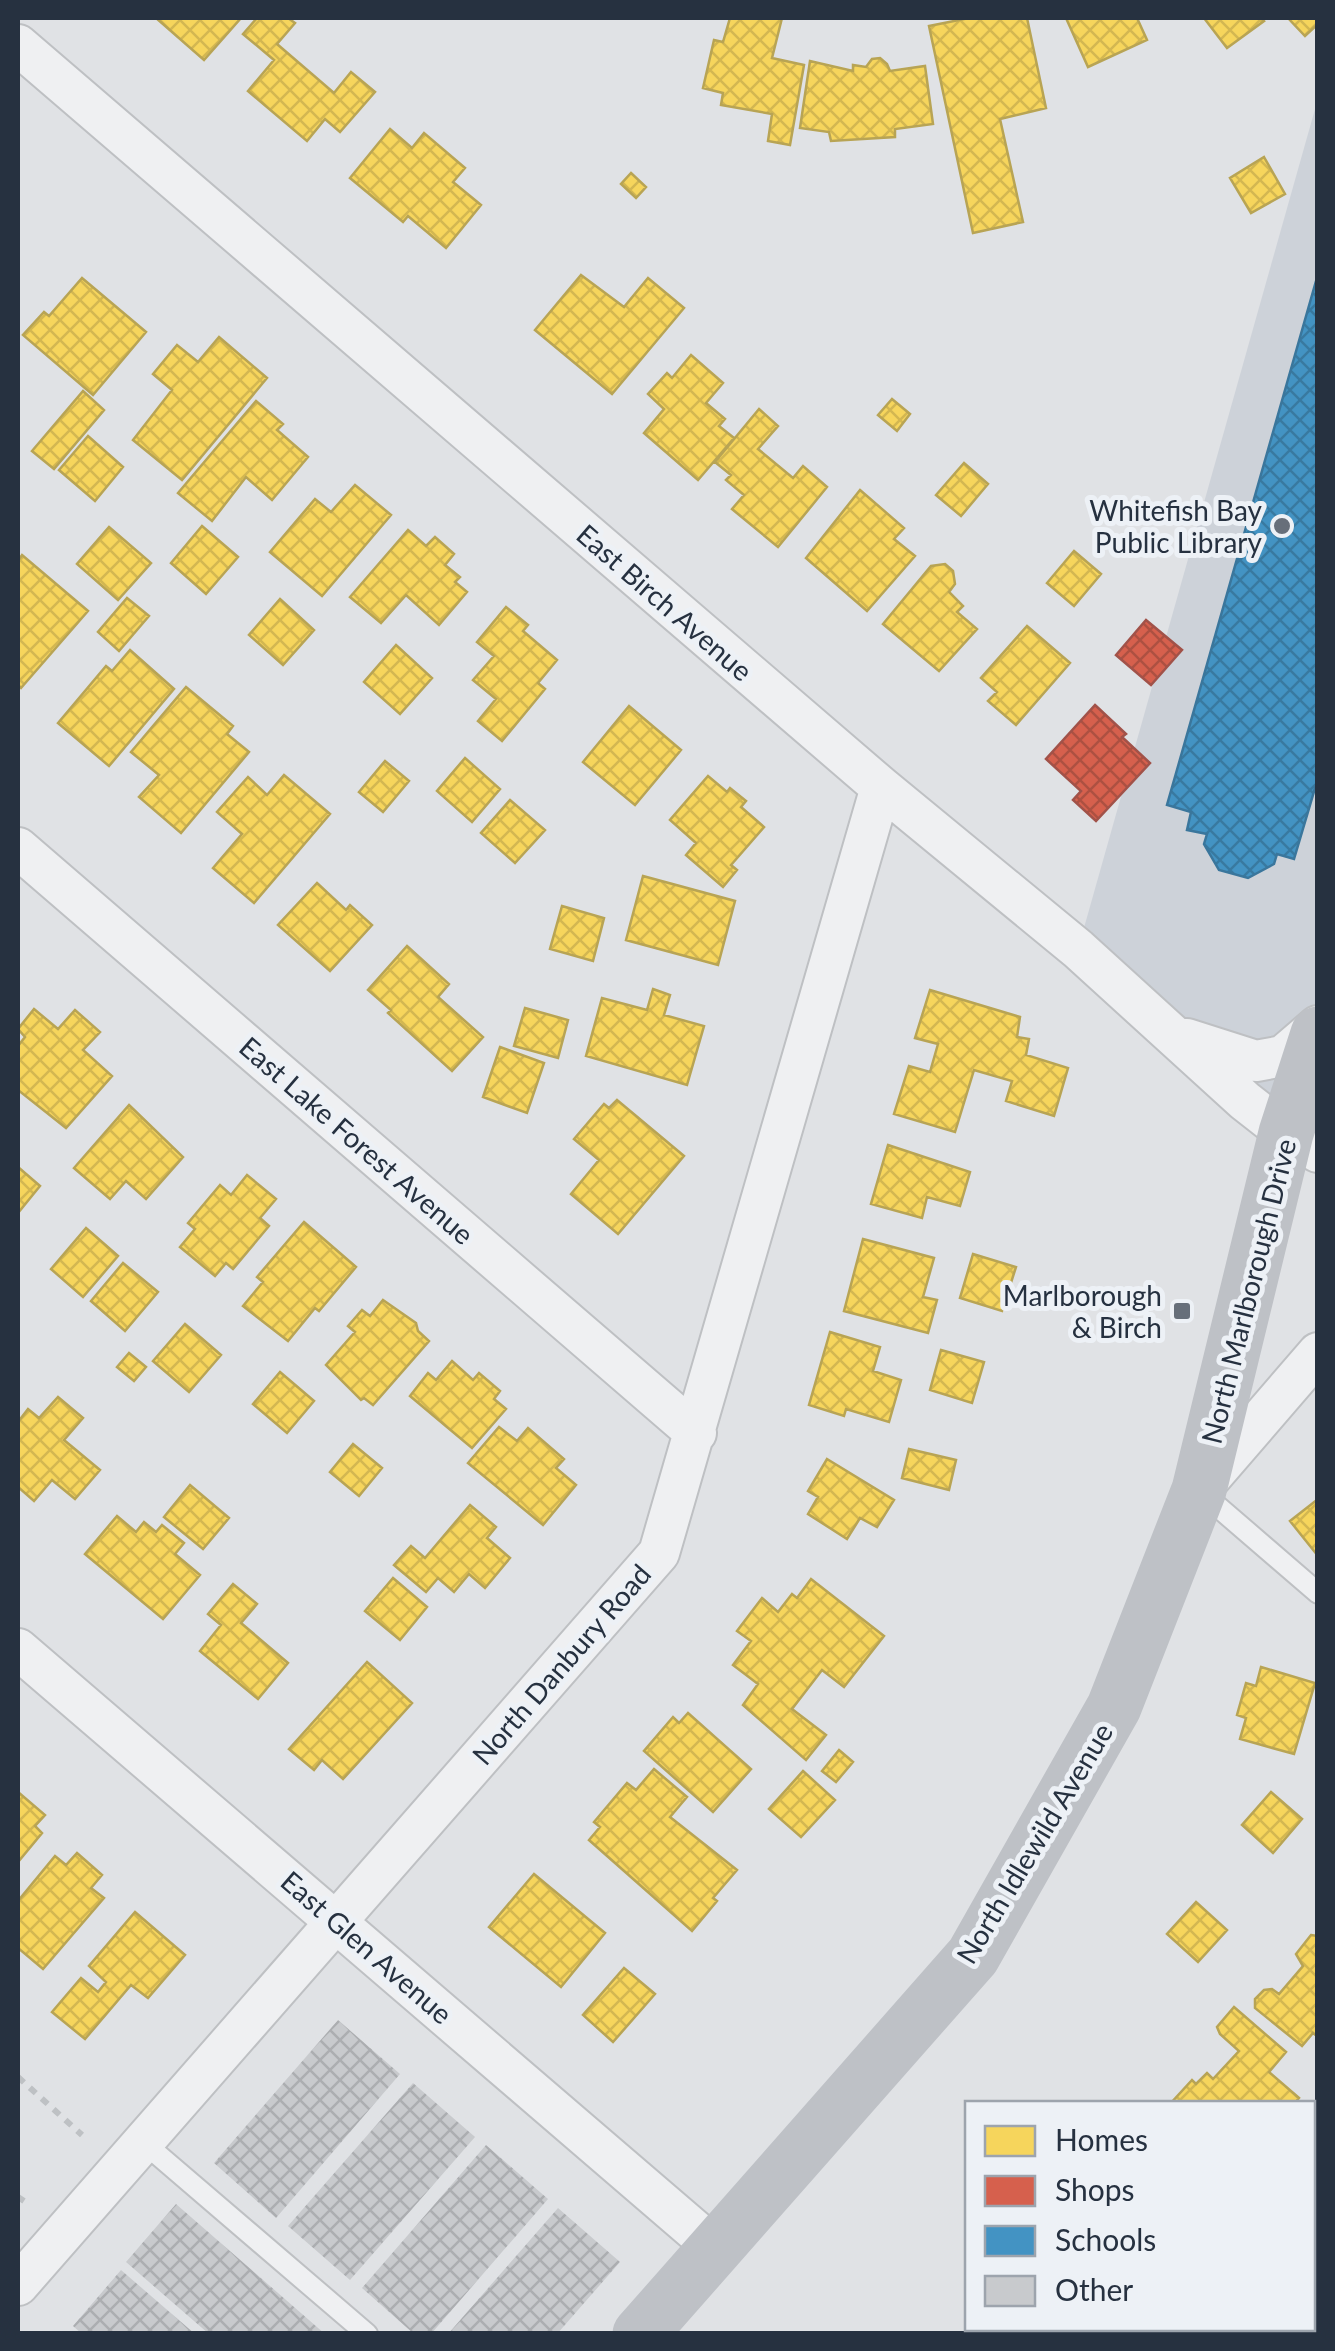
<svg xmlns="http://www.w3.org/2000/svg" width="1335" height="2351" viewBox="0 0 1335 2351" font-family="Lato,sans-serif">
<style>
.built{fill:#cdd2d9}
.homes{fill:url(#homes-cross-hatch);stroke:#b8a454;stroke-width:2.5}
.shops{fill:url(#shops-cross-hatch);stroke:#a15249;stroke-width:2.5}
.schools{fill:url(#schools-cross-hatch);stroke:#3a769c;stroke-width:2.5}
.building{fill:url(#building-cross-hatch)}
.lines{fill:none;stroke-linecap:round;stroke-linejoin:round}
.lane-casing{stroke:#bec0c3;stroke-width:24}
.street-casing{stroke:#bec0c3;stroke-width:44}
.path{stroke:#bec1c4;stroke-width:6;stroke-dasharray:8 8;stroke-linecap:butt}
.lane{stroke:#eff0f2;stroke-width:20}
.street{stroke:#eff0f2;stroke-width:40}
.secondary{stroke:#bec1c6;stroke-width:55}
.poi-dot{fill:#676f7a;stroke:#edf1f6;stroke-width:4}
.labels{text-anchor:middle;dominant-baseline:central;stroke-width:10;stroke-linejoin:round;paint-order:stroke}
.poi-label{font-size:28px;fill:#263140;stroke:#edf1f6;text-anchor:end}
.street-label{font-size:28px;fill:#263140;stroke:#edf1f6}
</style>
<defs>
<pattern id="homes-cross-hatch" width="8" height="8" patternUnits="userSpaceOnUse" patternTransform="scale(2.5)"><rect width="8" height="8" fill="#f6d55c"/><path d="M0 0l8 8M0 8l8-8" fill="none" stroke="#d3b751"/></pattern>
<pattern id="shops-cross-hatch" width="8" height="8" patternUnits="userSpaceOnUse" patternTransform="scale(2.5)"><rect width="8" height="8" fill="#d6604d"/><path d="M0 0l8 8M0 8l8-8" fill="none" stroke="#ad5041"/></pattern>
<pattern id="schools-cross-hatch" width="8" height="8" patternUnits="userSpaceOnUse" patternTransform="scale(2.5)"><rect width="8" height="8" fill="#4393c3"/><path d="M0 0l8 8M0 8l8-8" fill="none" stroke="#3879a0"/></pattern>
<pattern id="building-cross-hatch" width="8" height="8" patternUnits="userSpaceOnUse" patternTransform="scale(2.5)"><rect width="8" height="8" fill="#c8cacd"/><path d="M0 0l8 8M0 8l8-8" fill="none" stroke="#acaeb1"/></pattern>
</defs>
<rect width="100%" height="100%" fill="#e0e2e5"/>
<path class="built" d="M1317,102L1318,1034L1286,1133L1078,949Z"/>
<path class="homes" d="M156,18H241L204,60Z
M257,18H288L295,23L277,44L334,93L351,72L375,92L340,132L325,119L307,141L248,91L274,60L243,34Z
M730,18H782L772,58L804,65L790,145L768,141L772,114L721,105L723,93L703,88L714,40L723,42Z
M969,18H1027L1046,108L1000,119L1023,222L973,233L929,26Z
M1066,18H1137L1147,40L1088,67Z
M1204,18H1261L1264,21L1227,48Z
M1288,18H1318V24L1305,36Z
M880,58L887,64L890,71L925,66L933,124L895,129V137L831,141L829,132L800,128L810,61L853,71V65L866,67L872,59Z
M390,129L412,148L424,133L465,168L453,182L481,205L446,248L408,216L403,222L350,178Z
M1264,157L1285,194L1251,213L1230,178Z
M631,173L646,187L636,198L621,184Z
M581,275L624,307L648,278L684,308L612,394L535,330Z
M82,278L146,332L93,395L23,335L44,312L49,316Z
M219,337L267,378L182,480L133,440L172,390L153,374L177,345L198,362Z
M691,355L723,383L706,403L725,419L719,426L734,438L698,480L644,433L664,409L648,394L667,373L672,378Z
M83,391L104,410L54,469L32,451Z
M892,399L910,414L897,431L878,415Z
M256,401L283,424L277,430L308,457L272,500L246,477L212,521L178,493Z
M759,409L778,426L758,449L793,478L803,466L827,487L778,547L732,509L744,495L726,480L731,475L715,462Z
M88,436L123,467L95,501L59,470Z
M964,463L988,484L961,516L936,495Z
M355,485L391,515L322,596L270,552L315,499L331,512Z
M860,490L904,528L894,539L915,556L867,611L806,558Z
M202,526L238,557L206,594L171,563Z
M109,527L151,563L118,600L77,564Z
M408,530L426,546L435,537L454,554L445,565L460,577L455,582L467,592L439,625L406,595L381,623L350,597Z
M1074,551L1101,574L1074,606L1047,583Z
M22,555L88,611L21,688L18,685V561Z
M945,564L953,571L955,584L949,592L963,606L957,612L977,629L939,671L883,624L931,566Z
M127,598L149,616L119,651L98,632Z
M280,599L314,630L283,665L249,635Z
M506,607L528,625L523,631L557,660L538,683L545,689L502,741L478,721L496,699L473,680L494,656L477,642Z
M1027,626L1070,663L1016,725L988,701L997,692L981,678Z
M396,645L432,678L400,714L364,682Z
M130,650L174,689L109,766L58,723L106,666L112,671Z
M186,687L233,726L227,734L249,752L181,833L139,797L159,775L131,752Z
M629,706L681,750L635,805L583,762Z
M465,758L500,789L472,822L437,791Z
M385,761L409,781L383,812L359,792Z
M284,775L330,814L254,903L213,868L242,834L217,812L248,777L267,795Z
M708,776L727,792L730,788L746,801L741,807L764,827L731,865L737,870L723,887L686,855L696,843L670,820Z
M510,800L545,830L515,863L481,833Z
M643,876L735,901L718,965L626,940Z
M317,883L346,910L350,905L372,925L330,971L278,925Z
M562,906L604,918L593,961L550,949Z
M407,946L449,984L438,997L483,1037L452,1071L388,1013L391,1010L368,990Z
M653,989L670,995L664,1015L704,1026L687,1085L586,1056L602,998L647,1010Z
M930,990L1020,1017L1017,1037L1029,1039L1026,1055L1068,1068L1054,1116L1006,1101L1012,1081L974,1070L955,1132L894,1114L909,1066L930,1072L938,1044L915,1038Z
M525,1008L568,1020L558,1058L514,1046Z
M34,1009L58,1029L75,1010L100,1032L83,1050L112,1076L66,1128L18,1090V1046L25,1037L18,1029Z
M500,1047L544,1063L527,1113L483,1097Z
M617,1100L684,1156L618,1234L571,1194L599,1160L574,1139L604,1104L609,1108Z
M129,1105L183,1157L146,1199L126,1181L110,1199L74,1168Z
M888,1145L970,1172L960,1206L927,1197L922,1218L871,1204Z
M18,1167L40,1186L18,1213Z
M247,1175L276,1199L260,1218L269,1226L233,1269L226,1263L215,1276L180,1247L195,1229L188,1223L220,1185L231,1195Z
M304,1222L356,1267L319,1311L315,1308L288,1341L243,1306L263,1282L257,1277Z
M86,1228L118,1256L83,1297L51,1269Z
M863,1239L934,1258L923,1297L937,1300L928,1333L844,1311Z
M973,1254L1016,1267L1002,1311L960,1298Z
M123,1263L158,1292L125,1331L91,1301Z
M383,1300L416,1323L418,1331L429,1341L373,1405L364,1398L361,1400L326,1365L355,1332L348,1326L362,1310L370,1316Z
M185,1324L221,1355L189,1392L153,1361Z
M830,1332L880,1347L873,1371L901,1380L889,1422L846,1409L844,1416L809,1405Z
M941,1350L984,1362L972,1403L930,1390Z
M129,1353L146,1367L134,1381L117,1367Z
M452,1361L473,1380L479,1373L500,1391L494,1399L506,1409L472,1448L410,1396L428,1373L436,1380Z
M280,1372L314,1401L287,1433L253,1404Z
M58,1397L83,1418L64,1440L100,1470L75,1499L52,1480L34,1501L18,1487V1422L28,1409L39,1418Z
M499,1427L517,1441L528,1428L564,1459L556,1468L576,1485L543,1525L468,1463Z
M353,1444L382,1468L359,1496L330,1472Z
M909,1449L956,1460L949,1490L902,1478Z
M827,1459L894,1500L877,1527L860,1518L847,1539L808,1514L818,1497L808,1491Z
M190,1485L229,1518L203,1549L164,1517Z
M1318,1499V1556L1290,1521Z
M470,1505L496,1527L487,1538L510,1558L485,1588L469,1574L454,1592L438,1578L426,1592L394,1565L411,1546L425,1558Z
M117,1516L136,1532L144,1522L156,1532L162,1525L184,1543L175,1554L200,1575L163,1619L85,1554Z
M393,1578L427,1607L400,1640L365,1611Z
M811,1579L884,1636L844,1687L822,1670L792,1709L826,1735L806,1760L743,1705L758,1684L733,1665L751,1641L737,1631L762,1598L778,1612L792,1594L797,1598Z
M233,1584L257,1604L241,1623L288,1663L258,1699L200,1651L221,1625L208,1614Z
M367,1662L412,1703L343,1779L322,1760L314,1770L289,1749Z
M1261,1667L1315,1683L1294,1754L1240,1739L1246,1718L1237,1715L1246,1683L1256,1686Z
M688,1713L751,1769L713,1812L644,1751L673,1717L679,1723Z
M839,1750L853,1762L836,1782L822,1771Z
M654,1769L687,1797L670,1817L737,1870L713,1898L717,1901L692,1931L589,1840L600,1827L594,1822L627,1783L636,1790Z
M803,1771L835,1800L801,1837L769,1809Z
M18,1792L45,1815L35,1826L42,1833L18,1862Z
M1271,1792L1302,1819L1273,1853L1242,1825Z
M77,1853L102,1875L91,1888L104,1898L43,1969L18,1948V1901L55,1856L66,1865Z
M534,1874L605,1933L561,1987L489,1927Z
M1196,1902L1227,1930L1198,1962L1167,1934Z
M135,1912L185,1955L148,1998L131,1985L85,2039L52,2012L81,1978L98,1992L106,1982L89,1966Z
M1311,1935L1318,1936V2037L1313,2033L1302,2046L1255,2008V1999L1264,1990L1272,1989L1279,1994L1303,1966L1296,1954Z
M624,1968L655,1994L613,2042L583,2015Z
M1234,2007L1286,2052L1269,2072L1299,2098L1294,2104H1170L1192,2080L1196,2084L1207,2073L1213,2079L1239,2051L1220,2034L1217,2027Z"/>
<path class="shops" d="M1146,620L1182,650L1151,685L1116,655Z
M1095,705L1126,734L1122,737L1150,763L1096,821L1073,800L1081,791L1046,759Z"/>
<path class="schools" d="M1318,274V778L1294,859L1277,854L1274,864L1248,878L1219,870L1204,844L1207,834L1187,830L1191,812L1167,805Z"/>
<path class="building" d="M338,2020L400,2074L276,2218L214,2163Z
M413,2083L475,2137L350,2280L288,2226Z
M486,2145L548,2199L431,2334H414L362,2288Z
M176,2204L325,2334H209L126,2262Z
M558,2208L620,2262L557,2334H448Z
M121,2270L195,2334H82L73,2326Z"/>
<g class="lines">
<defs>
<path id="lane" d="M1202,1493L1318,1593
M143,2142L367,2334"/>
<path id="street" d="M18,45L881,787L1078,949L1245,1101L1286,1133L1318,1152
M18,848L696,1433
M1187,1039L1256,1061L1283,1056L1318,1026
M1205,1484L1318,1353
M18,1649L714,2247
M1312,2259L1318,2253
M18,2285L659,1553L881,787
M1247,2334L1251,2328"/>
</defs>
<use href="#lane" class="lane-casing"/>
<use href="#street" class="street-casing"/>
<path class="path" d="M18,2077L82,2135
M18,2197L24,2201"/>
<use href="#lane" class="lane"/>
<use href="#street" class="street"/>
<path class="secondary" d="M640,2334L973,1956L1114,1707L1199,1490L1286,1133L1318,1034"/>
</g>
<g class="poi-dot">
<circle cx="1282" cy="526" r="10"/>
<rect x="1172" y="1301" width="20" height="20" rx="5"/>
</g>
<g class="labels">
<g class="poi-label">
<text x="1262" y="510">Whitefish Bay<tspan x="1262" dy="32">Public Library</tspan></text>
<text x="1162" y="1295">Marlborough<tspan x="1162" dy="32">&amp; Birch</tspan></text>
</g>
<g class="street-label">
<text transform="translate(665 602) rotate(41)">East Birch Avenue</text>
<text transform="translate(357 1140) rotate(41)">East Lake Forest Avenue</text>
<text transform="translate(1248 1291) rotate(-76)">North Marlborough Drive</text>
<text transform="translate(561 1664) rotate(-49)">North Danbury Road</text>
<text transform="translate(1034 1843) rotate(-59)">North Idlewild Avenue</text>
<text transform="translate(367 1947) rotate(41)">East Glen Avenue</text>
</g>
</g>
<rect width="1335" height="2351" fill="none" stroke="#263140" stroke-width="40"/>
<rect x="965" y="2101" width="350" height="230" fill="#edf1f6" stroke="#9da4ad" stroke-width="2.5"/>
<rect x="985" y="2126" width="50" height="30" fill="#f6d55c" stroke="#9da4ad" stroke-width="2.5"/>
<text x="1055" y="2151" font-size="30" fill="#263140">Homes</text>
<rect x="985" y="2176" width="50" height="30" fill="#d6604d" stroke="#9da4ad" stroke-width="2.5"/>
<text x="1055" y="2201" font-size="30" fill="#263140">Shops</text>
<rect x="985" y="2226" width="50" height="30" fill="#4393c3" stroke="#9da4ad" stroke-width="2.5"/>
<text x="1055" y="2251" font-size="30" fill="#263140">Schools</text>
<rect x="985" y="2276" width="50" height="30" fill="#c8cacd" stroke="#9da4ad" stroke-width="2.5"/>
<text x="1055" y="2301" font-size="30" fill="#263140">Other</text>
</svg>
